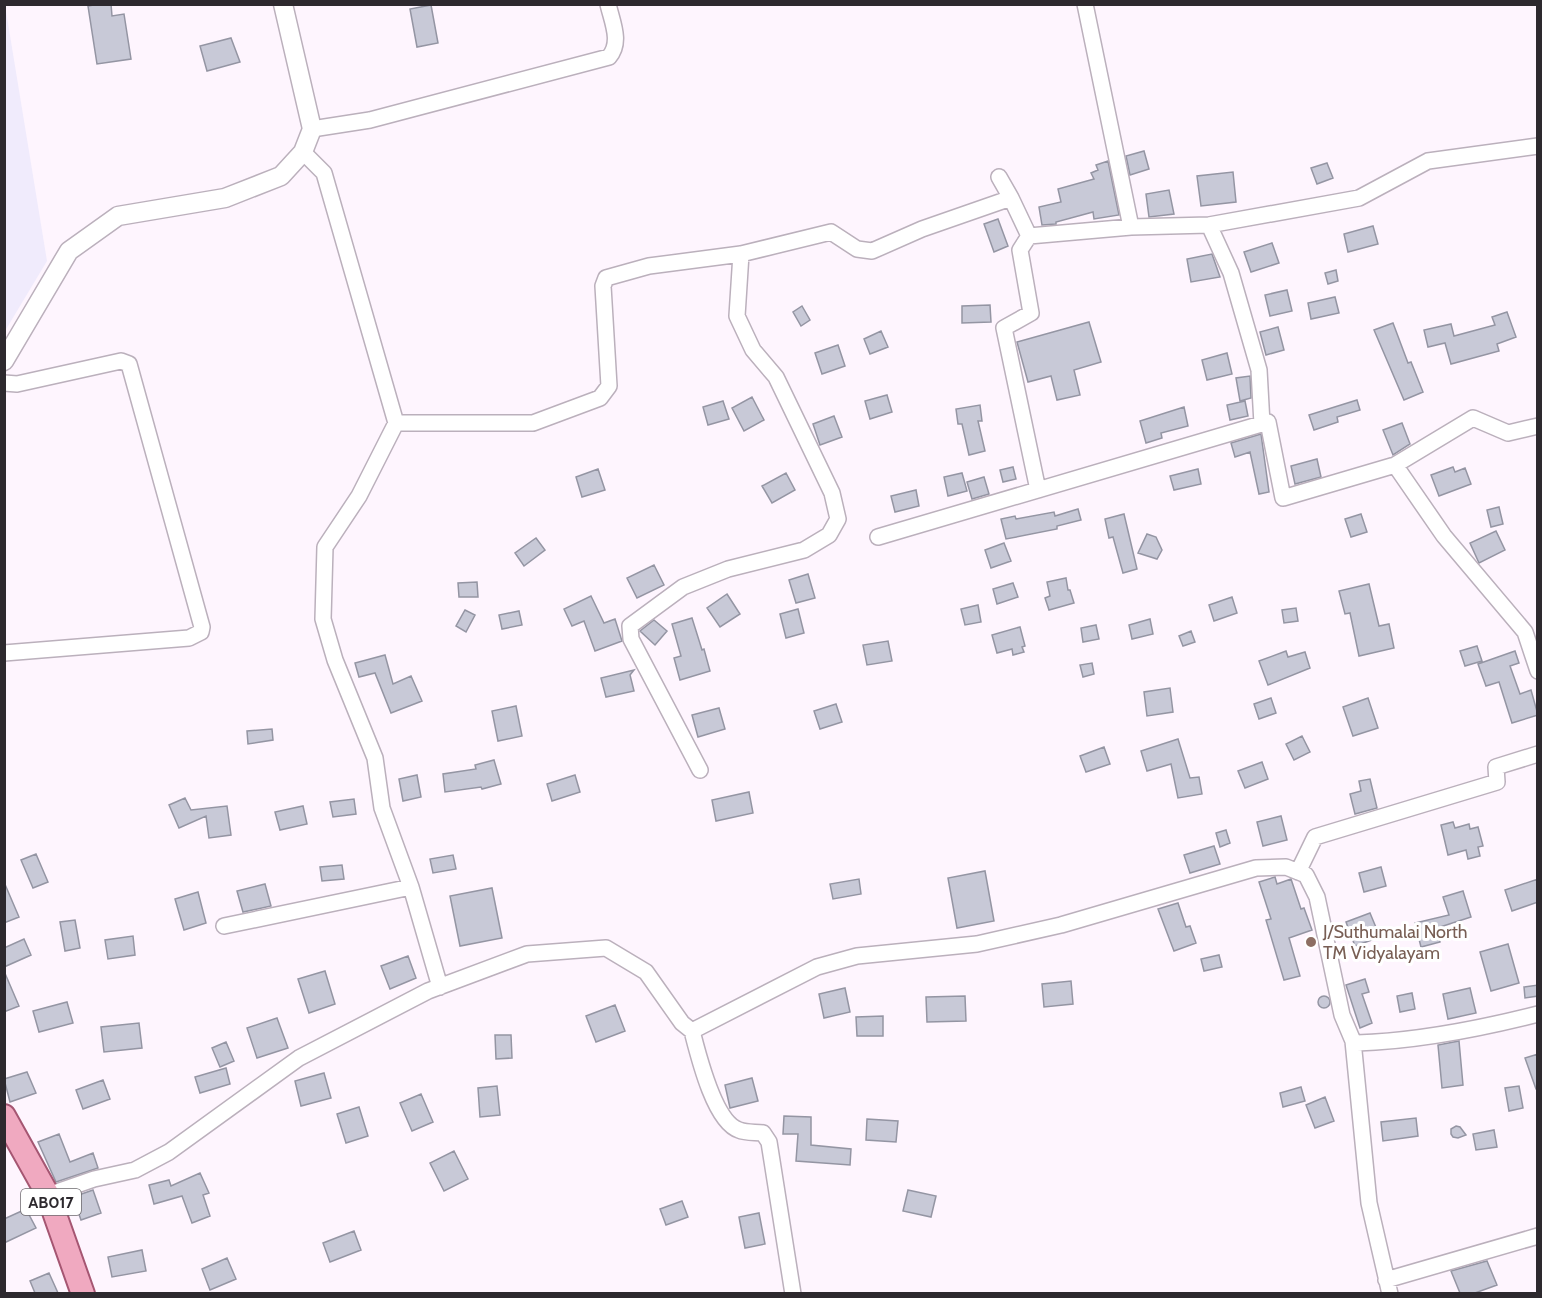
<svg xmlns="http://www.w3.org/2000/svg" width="1542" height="1298" viewBox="0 0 1542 1298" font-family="Cabin,sans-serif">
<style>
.education{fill:#f0ebfc}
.building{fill:#c8c9d7;stroke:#9495a3;stroke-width:1.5}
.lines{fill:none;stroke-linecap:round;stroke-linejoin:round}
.minor-casing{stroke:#bbb0bc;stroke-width:18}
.tertiary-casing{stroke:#bbb0bc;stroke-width:21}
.primary-casing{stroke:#a55672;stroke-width:26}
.minor{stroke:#fff;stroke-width:15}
.tertiary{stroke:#fff;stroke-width:18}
.primary{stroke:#f0a9c0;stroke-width:22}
.education-dot{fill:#8d6e63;stroke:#fff;stroke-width:2}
.labels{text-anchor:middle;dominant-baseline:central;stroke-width:6;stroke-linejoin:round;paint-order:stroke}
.shield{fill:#fff;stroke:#6c696d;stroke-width:1.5}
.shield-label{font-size:16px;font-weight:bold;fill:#2d292e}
.education-label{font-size:18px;fill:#785e54;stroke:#fff;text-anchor:start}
</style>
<rect width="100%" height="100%" fill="#fef5fe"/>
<path class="education" d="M5,5L47,261L5,331L4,5Z"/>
<path class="building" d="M99,4H111L112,16L124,14L131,59L97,64L88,6Z
M431,5L438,43L417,47L410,9Z
M231,38L240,62L207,71L200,46Z
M1144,151L1149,169L1130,175L1126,156Z
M1108,161L1119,215L1094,219L1093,212L1056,222V224L1042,225L1039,207L1061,202L1058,189L1094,179L1091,173L1098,170L1096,165Z
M1327,163L1333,178L1317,184L1311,168Z
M1233,172L1236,202L1201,206L1197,176Z
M1169,190L1174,214L1149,217L1146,194Z
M998,219L1008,246L994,252L984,224Z
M1373,226L1378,244L1348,252L1344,234Z
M1272,243L1279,263L1251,272L1244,252Z
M1212,254L1220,277L1191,282L1187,259Z
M1336,270L1338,281L1328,284L1325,273Z
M1287,290L1292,311L1270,316L1265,295Z
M1335,297L1339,313L1311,319L1308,303Z
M990,305L991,322L962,323V306Z
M802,306L810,320L801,326L793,312Z
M1507,312L1516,337L1497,344L1499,351L1451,364L1445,343L1428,347L1424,330L1451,324L1454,336L1495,325L1492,317Z
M1089,322L1101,362L1074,370L1080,395L1057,400L1051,376L1028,382L1017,342Z
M1393,323L1408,363L1411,362L1423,392L1404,400L1374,330Z
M1278,327L1284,350L1266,355L1260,332Z
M881,331L888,347L870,354L864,339Z
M838,345L845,366L822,374L815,353Z
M1227,353L1232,374L1207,380L1202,360Z
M1250,376L1251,398L1240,401L1236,378Z
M887,395L892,412L870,419L865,401Z
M752,397L764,420L744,431L732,408Z
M1357,400L1360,410L1337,417L1338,422L1314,430L1309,415Z
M723,401L729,419L708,425L703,407Z
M1245,401L1248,416L1230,420L1227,405Z
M980,405L982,421H978L985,451L969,455L962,424H958L956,409Z
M1184,407L1188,426L1161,433L1162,438L1146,443L1140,421Z
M834,416L842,437L820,445L813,424Z
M1402,423L1410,444L1393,455L1383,430Z
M1261,434L1269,492L1259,494L1250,452L1235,457L1231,443Z
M1317,459L1321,477L1295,484L1291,466Z
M1013,467L1016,479L1003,482L1000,470Z
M1453,467L1455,472L1465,468L1471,484L1439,496L1431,475Z
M598,469L605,490L582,497L576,477Z
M1198,469L1201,484L1174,490L1170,476Z
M786,473L795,490L772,503L762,486Z
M962,473L967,491L948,496L944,477Z
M984,477L989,494L972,499L967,482Z
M916,490L919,506L895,512L891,496Z
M1499,507L1503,524L1491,527L1487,510Z
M1078,509L1081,520L1057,526V529L1006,539L1001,519L1015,516L1016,519L1054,512L1055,516Z
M1124,514L1137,569L1123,573L1113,537L1109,538L1105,519Z
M1361,514L1367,532L1351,537L1345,519Z
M1496,531L1505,550L1479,563L1470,543Z
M1147,534L1156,537L1162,550L1157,559L1138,553Z
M536,538L545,550L524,566L515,553Z
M1004,543L1011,561L991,568L985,550Z
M654,565L664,585L637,598L627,578Z
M808,574L815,598L796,603L789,580Z
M1066,578L1068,590H1070L1074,603L1049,610L1045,598L1050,596L1047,582Z
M477,582L478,597H459L458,583Z
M1013,583L1018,597L997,604L993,589Z
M1369,584L1379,626L1389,624L1394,648L1359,656L1350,613L1345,614L1339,591Z
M727,594L740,614L720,627L707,608Z
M591,596L604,623L615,619L622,641L595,651L584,621L572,626L564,609Z
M1232,597L1237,613L1214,621L1209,605Z
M978,605L981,622L965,625L961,609Z
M1296,608L1298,621L1284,623L1282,610Z
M798,609L804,633L786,638L780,614Z
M465,610L475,615L466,632L456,626Z
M519,611L522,625L502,629L499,615Z
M692,618L702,650L704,649L710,671L680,680L674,658L681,656L672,624Z
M1150,619L1153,634L1132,639L1129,625Z
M654,620L667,631L655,645L640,631Z
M1096,625L1099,639L1083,642L1081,628Z
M1020,627L1025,646L1022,647L1024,652L1013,655L1012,649L997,653L992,635Z
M1191,631L1195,642L1183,646L1179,636Z
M888,641L892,661L867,665L863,645Z
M1477,646L1482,661L1465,666L1460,651Z
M1286,651L1288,657L1305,652L1310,668L1268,685L1259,661Z
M1515,651L1519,663L1510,666L1520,694L1531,690L1538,715L1512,723L1499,682L1486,686L1478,664Z
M385,655L393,684L411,676L422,701L391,713L375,673L359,677L355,663Z
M1092,663L1094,674L1083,677L1080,665Z
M634,670L630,675L634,691L606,697L601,678Z
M1170,688L1173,712L1147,716L1144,692Z
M1271,698L1276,713L1259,719L1254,704Z
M1368,698L1378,728L1353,736L1343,707Z
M836,704L842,722L820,729L814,711Z
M516,706L522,736L498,741L492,711Z
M719,708L725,729L698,737L692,715Z
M272,729L273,740L248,744L247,731Z
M1302,736L1310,752L1294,760L1286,744Z
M1178,739L1190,778L1199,777L1202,794L1178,798L1171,764L1147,771L1141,751Z
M1104,747L1110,764L1086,772L1080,756Z
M494,760L501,784L482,789L481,787L445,792L443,774L476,769L475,765Z
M1262,762L1268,779L1245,788L1238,771Z
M417,775L421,797L403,801L399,779Z
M575,775L580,792L552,801L547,784Z
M1370,779L1377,808L1355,814L1350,794L1361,791L1359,781Z
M749,792L753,813L716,821L712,800Z
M185,798L191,810L227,806L231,835L209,838L206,816L179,828L169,805Z
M354,799L356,814L333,817L330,802Z
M303,806L307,824L280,830L275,812Z
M1281,816L1287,840L1263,846L1257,822Z
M1453,822L1455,828L1469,824L1470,829L1478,827L1483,846L1478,847L1480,856L1468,859L1466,850L1448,855L1441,825Z
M1226,830L1230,843L1220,847L1216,833Z
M1214,846L1220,864L1190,873L1184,855Z
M36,854L48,882L33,888L21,860Z
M453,855L456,869L433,873L430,859Z
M342,865L344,879L322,881L320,867Z
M1381,867L1386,886L1364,892L1359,873Z
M985,871L994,921L957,928L948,878Z
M1275,877L1277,884L1291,879L1301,909L1304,908L1312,930L1289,938L1300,976L1284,980L1266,920L1271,919L1259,882Z
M859,879L861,894L833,899L830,884Z
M1538,879V902L1512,911L1505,890Z
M4,882L19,917L4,923Z
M265,884L271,906L243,912L237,891Z
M492,888L502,938L460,946L450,896Z
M1463,891L1471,917L1437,928L1440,942L1421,947L1415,923L1449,915L1443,897Z
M198,892L206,923L184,930L175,899Z
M1178,903L1186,927L1190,926L1196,943L1174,951L1158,909Z
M1370,913L1380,937L1355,946L1346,922Z
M75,920L80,948L65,951L60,922Z
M133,936L135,955L108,959L105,940Z
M24,939L31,955L4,967V948Z
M1508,944L1519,983L1491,991L1480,952Z
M1219,955L1222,967L1204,971L1201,959Z
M408,956L416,978L390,989L381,966Z
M4,971L19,1006L4,1012Z
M325,971L335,1004L309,1013L298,979Z
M1365,979L1369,992L1362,994L1372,1023L1360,1028L1346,985Z
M1071,981L1073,1004L1044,1007L1042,984Z
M1538,985V996L1525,998L1524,987Z
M845,988L850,1012L824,1018L819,994Z
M1470,988L1476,1013L1448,1019L1443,994Z
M1412,993L1415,1009L1400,1012L1397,996Z
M965,996L966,1021L927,1022L926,997Z
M1318 1002a6 6 0 1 1 12 0a6 6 0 1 1-12 0Z
M67,1002L73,1023L39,1032L33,1011Z
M615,1005L625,1031L596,1042L586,1016Z
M883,1016V1036H857L856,1017Z
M277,1018L288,1048L257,1058L247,1028Z
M139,1023L142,1048L104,1052L101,1027Z
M495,1035H511L512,1058L496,1059Z
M1459,1041L1463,1085L1442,1088L1438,1045Z
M226,1042L234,1061L220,1067L212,1048Z
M1538,1054V1089H1536L1525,1058Z
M226,1068L230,1084L200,1093L195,1077Z
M27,1072L36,1093L10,1102L4,1079Z
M324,1073L331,1098L301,1106L295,1081Z
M752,1078L758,1101L730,1108L725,1085Z
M103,1080L110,1099L83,1109L76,1090Z
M497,1086L500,1115L480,1117L478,1088Z
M1519,1086L1523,1108L1509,1111L1505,1088Z
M1301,1087L1305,1101L1283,1107L1280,1093Z
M421,1094L433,1122L412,1131L400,1103Z
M1325,1097L1334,1121L1315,1128L1306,1105Z
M359,1107L368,1136L346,1143L337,1114Z
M784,1116L811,1117V1145L851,1149L850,1165L796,1161L798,1134H783Z
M1416,1118L1418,1136L1383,1141L1381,1122Z
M867,1119L898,1121L896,1142L866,1140Z
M1456,1126L1460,1127L1466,1135L1458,1138L1453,1137L1451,1134V1129Z
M1494,1130L1497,1147L1476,1150L1473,1134Z
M59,1134L70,1162L93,1153L98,1168L56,1182L38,1142Z
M454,1151L468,1179L444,1191L430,1163Z
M200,1173L209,1193L203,1195L210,1216L192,1223L182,1196L154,1204L149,1185L169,1180L171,1186Z
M93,1190L101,1213L81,1220L73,1197Z
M908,1190L936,1196L931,1217L903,1211Z
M682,1201L688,1217L666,1225L660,1209Z
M26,1209L36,1228L4,1243V1219Z
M759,1213L765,1244L745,1248L739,1217Z
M354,1231L361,1250L330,1262L323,1243Z
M142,1250L146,1271L112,1277L108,1257Z
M227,1258L236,1279L210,1290L202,1269Z
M1487,1261L1497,1285L1475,1293H1460L1451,1271Z
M49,1273L58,1293H35L30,1281Z"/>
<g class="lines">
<defs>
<path id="minor" d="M1085,4L1131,227
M312,129L370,120L609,57C622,42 612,22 608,4
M303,152L324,173L396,423H533L600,398L609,386L603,286L606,278L649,266L741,254L831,232L857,249L872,251L922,229L1011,198L1029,236L1131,227L1209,225L1359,198L1428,161L1538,146
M999,177L1011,198
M1209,225L1231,273L1259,370L1262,424
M1029,236L1020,250L1031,313L1004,328L1038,490
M4,383L17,384L121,361L129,364L202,627L201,632L189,638L4,653
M396,423L359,496L325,547L323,619L335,660L375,758L382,808L411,887L440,987
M1395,465L1444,536L1525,632L1538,671
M878,537L1268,422L1283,498L1395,465L1473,418L1508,433L1538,426
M700,770L631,639L630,626L683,587L728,569L804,550L829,535L838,519L832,493L776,377L753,350L737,316L741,254
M1298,872L1315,837L1497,782L1496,767L1538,754
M224,926L411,887
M692,1031C698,1054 714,1122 739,1130C746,1133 755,1132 763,1133L769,1142L793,1294
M1353,1041L1369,1203L1390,1294
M48,1195L94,1179L135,1170L169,1152L299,1058L428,991L527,954L606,948L646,972L682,1023L692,1031L817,967L857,956L977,944L1061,925L1256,868L1286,867L1306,875L1317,897L1342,1015L1353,1041L1357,1043C1417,1041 1479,1029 1538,1014
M1386,1280L1538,1236"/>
<path id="tertiary" d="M4,361L69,251L118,216L225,198L281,176L303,152L312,129L283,4"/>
<path id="primary" d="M4,1116L48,1195L83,1294"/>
</defs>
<use href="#minor" class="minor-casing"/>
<use href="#tertiary" class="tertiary-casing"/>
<use href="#primary" class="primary-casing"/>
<use href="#minor" class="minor"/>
<use href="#tertiary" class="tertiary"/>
<use href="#primary" class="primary"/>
</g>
<circle class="education-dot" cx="1311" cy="942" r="6"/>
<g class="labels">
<rect class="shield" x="21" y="1189" width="60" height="26" rx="4.5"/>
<g class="shield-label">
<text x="51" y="1202">AB017</text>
</g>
<g class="education-label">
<text x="1323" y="932">J/Suthumalai North<tspan x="1323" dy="21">TM Vidyalayam</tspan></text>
</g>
</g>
<rect width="1542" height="1298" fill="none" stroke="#2d292e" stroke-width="12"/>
</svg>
